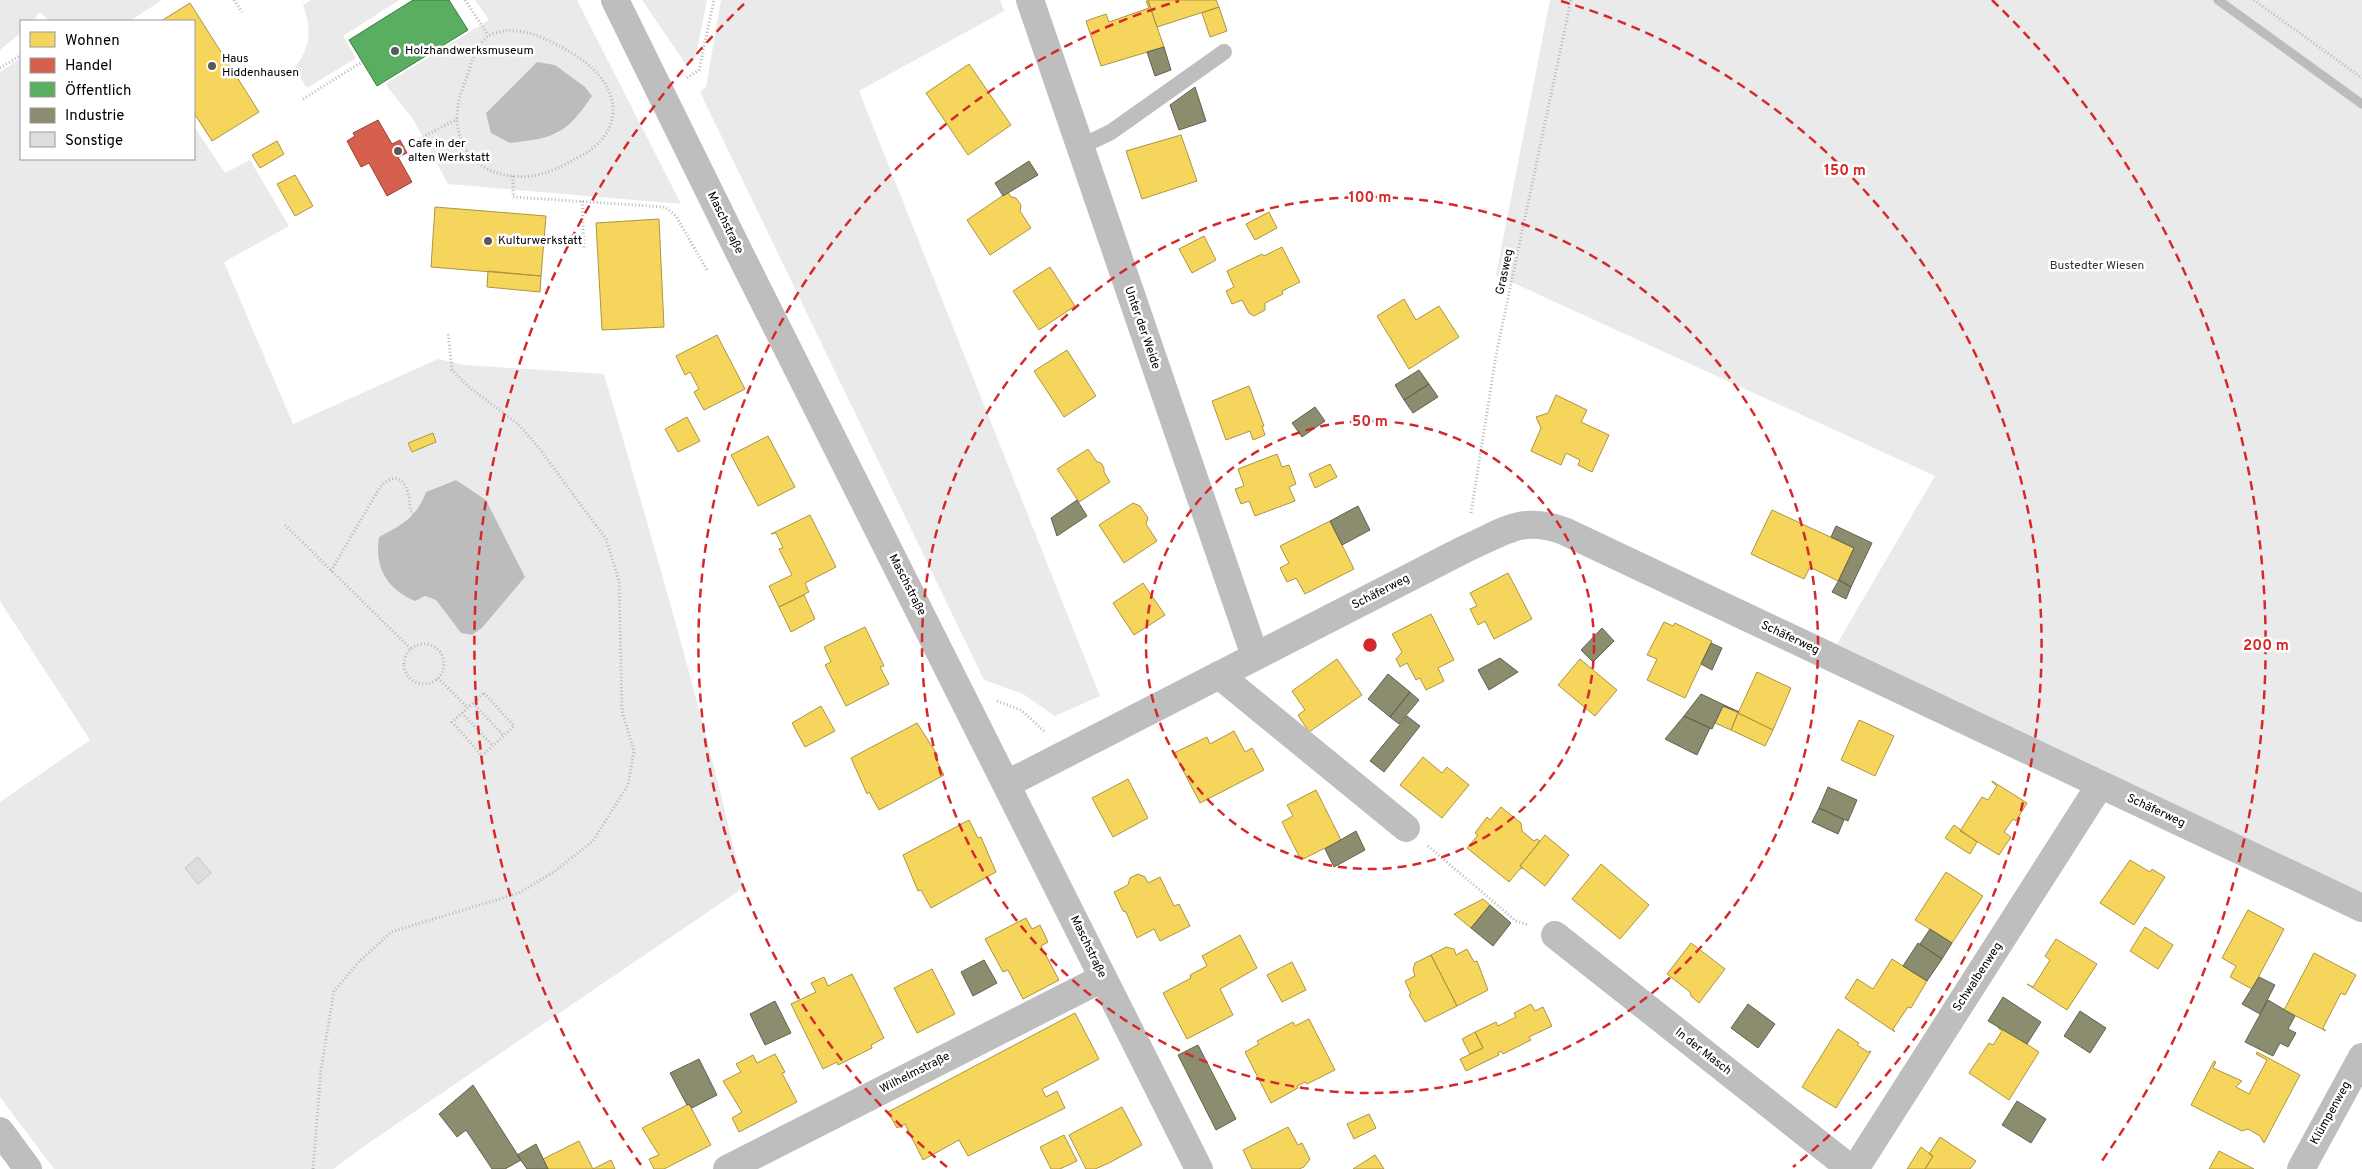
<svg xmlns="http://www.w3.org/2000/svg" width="2362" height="1169" viewBox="0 0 2362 1169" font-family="Overpass,sans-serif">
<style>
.green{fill:#eaeaea;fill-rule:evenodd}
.water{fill:#bcbcbc}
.homes{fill:#f6d55c;stroke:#ac9540}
.shops{fill:#d6604d;stroke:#964336}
.public{fill:#5aae61;stroke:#3f7a44}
.industry{fill:#8c8c6e;stroke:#62624d}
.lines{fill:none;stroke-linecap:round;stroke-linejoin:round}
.stream{stroke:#bcbcbc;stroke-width:9}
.building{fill:#ddd;stroke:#c5c5c5}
.path{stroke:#b8b8b8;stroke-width:3;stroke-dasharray:1 2.5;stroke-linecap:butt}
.service{stroke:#bebebe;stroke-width:16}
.minor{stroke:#bebebe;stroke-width:28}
.tertiary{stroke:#bebebe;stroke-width:28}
.ring{fill:none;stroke:#d62828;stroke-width:2.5;stroke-dasharray:9 6}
.poi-dot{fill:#595959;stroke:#fff;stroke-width:2}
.labels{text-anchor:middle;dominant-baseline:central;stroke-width:5;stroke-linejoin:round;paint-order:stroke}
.poi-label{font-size:12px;fill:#000;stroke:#fff;text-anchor:start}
.street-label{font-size:12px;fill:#000;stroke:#fff}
.park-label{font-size:12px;fill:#303030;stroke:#fff}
.centre{fill:#d62828;stroke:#fff;stroke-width:2.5}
.ring-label{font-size:15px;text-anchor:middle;font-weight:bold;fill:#d62828;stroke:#fff;stroke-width:5;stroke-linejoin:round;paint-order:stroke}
</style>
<rect width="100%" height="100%" fill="#fff"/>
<path class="green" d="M0,0H162L130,21H49L40,12L33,21H21V33L0,50Z
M311,0H399L343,36L356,58L307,88L294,68C311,48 312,30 303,5Z
M475,0H577L681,204L448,184L413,119L385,84L489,20ZM537,62L560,133L510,143L487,113Z
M642,0H707L695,60L687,66Z
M721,0H1000L1004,11L859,91L1100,696L1055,716L1023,694L984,680L700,92L706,87Z
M1550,0H2362V893L1837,644L1935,476L1496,275Z
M21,58V159H194V126L225,173L250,160L289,226L224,262L293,424L438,359L465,365L604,374C654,545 704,715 743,888L370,1142L333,1169H54L0,1097V802L90,740L0,601V72ZM456,480L486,500L525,577L482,628L472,635L461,633L436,600L425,596L379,537C403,524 416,518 426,492Z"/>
<path class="water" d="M537,62L555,65L585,87L592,96C566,134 556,138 510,143L491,133L486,113Z
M456,480L486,500L525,577L482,628L472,635L461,633L436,600L425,596L415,601C387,589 374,567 379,537C403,524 416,518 426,492Z"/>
<path class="homes" d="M1216,0L1219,7L1157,27L1148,0Z
M1146,1H1148L1164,47L1101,66L1086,21L1106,14L1109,22L1149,8Z
M190,3L259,112L212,141L194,113V21H161Z
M1219,7L1227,31L1210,37L1202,13Z
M969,64L1011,125L968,155L926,93Z
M1181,135L1197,181L1142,199L1126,151Z
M277,141L284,154L260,168L252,155Z
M295,175L313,206L295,216L277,184Z
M1008,192L1011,197L1016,198L1021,205L1020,211L1031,228L990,255L967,220Z
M435,207L546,216L541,276L431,267Z
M1269,212L1277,228L1255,240L1246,224Z
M659,219L664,327L602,330L596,223Z
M1204,236L1216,260L1192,273L1179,249Z
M1282,247L1300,282L1282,291L1283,294L1265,303V310L1254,316L1249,313L1242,300L1232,304L1226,291L1234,287L1227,271L1262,254L1264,256Z
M1050,267L1075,306L1039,330L1013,291Z
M488,271L541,276L540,292L487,287Z
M1404,299L1416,320L1439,306L1459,337L1409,369L1377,316Z
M717,335L745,389L704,410L694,392L699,389L690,372L685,375L676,356Z
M1067,350L1096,396L1064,417L1034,371Z
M1249,386L1264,426H1262L1265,435L1253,440L1250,431L1226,440L1212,401Z
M1556,395L1587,410L1581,422L1609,435L1592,472L1578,465L1580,460L1566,453L1561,465L1531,451L1541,428L1536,417L1548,413Z
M687,417L700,441L678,452L665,429Z
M433,433L436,442L412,452L408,443Z
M768,436L795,487L758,506L731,455Z
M1088,449L1097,462L1101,463L1104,468V472L1110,482L1079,502L1057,469Z
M1277,454L1282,467L1289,465L1296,484L1289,487L1295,501L1255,516L1249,501L1241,504L1235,489L1244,486L1238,469Z
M1330,464L1337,477L1315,488L1309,474Z
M1133,503L1140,506L1148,518L1146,524L1157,541L1124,563L1099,525Z
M1772,510L1854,548L1838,581L1810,567L1804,579L1751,554Z
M810,515L836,567L805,583L809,592L779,607L769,586L792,575L779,549L783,548L776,533L771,534Z
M1330,521L1354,569L1305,594L1296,578L1287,582L1280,568L1289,563L1280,546Z
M1508,573L1532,619L1494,639L1485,621L1478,625L1470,609L1477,606L1470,593Z
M1143,583L1165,615L1134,635L1113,603Z
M804,595L815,619L791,632L779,607Z
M1431,614L1454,660L1438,668L1444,681L1426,690L1420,678L1416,680L1407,663L1400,667L1396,659L1402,652L1392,634Z
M1664,622L1673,626L1675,623L1712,641L1685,698L1647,680L1657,659L1647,655Z
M865,627L884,666L880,667L889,684L846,706L825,665L831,662L824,647Z
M1337,659L1362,695L1309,732L1298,715L1305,710L1292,691Z
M1580,659L1617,690L1595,716L1558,685Z
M1757,672L1791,688L1773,730L1738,713Z
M821,706L835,731L805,747L792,723Z
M1723,706L1738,713L1731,730L1715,723Z
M1738,713L1773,730L1765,746L1731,730Z
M1859,720L1894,736L1875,776L1841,760Z
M917,723L938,756L935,757L944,775L879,810L869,792L867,794L851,758Z
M1234,731L1245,752L1252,748L1264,770L1200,803L1174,753L1207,737L1210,744Z
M1423,757L1442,773L1447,767L1469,785L1442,818L1400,785Z
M1128,779L1148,818L1113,837L1092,798Z
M1992,781L2027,803L2016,821L2013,819L2004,832L2011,837L1999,855L1960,831L1982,797L1988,800L1997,786L1992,782Z
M1316,790L1341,840L1301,860L1282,822L1293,816L1287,805Z
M1501,807L1521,823L1522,831L1534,841L1537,839L1540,841L1520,866L1523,868L1520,869L1509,882L1467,848L1478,835L1475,833L1487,817L1490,820Z
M969,820L978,838L981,837L996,872L931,908L921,890L918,891L903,855Z
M1954,825L1977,842L1970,854L1945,838Z
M1545,835L1569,855L1545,886L1520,866Z
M2130,860L2150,872L2152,869L2165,877L2134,925L2100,903Z
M1601,864L1649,905L1620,939L1572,899Z
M1946,872L1983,896L1952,943L1915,920Z
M1138,874L1145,877L1148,883L1160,877L1174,906L1179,904L1190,926L1160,941L1154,929L1137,938L1126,912L1123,911L1114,892L1128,885L1130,878Z
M1483,899L1490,905L1471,928L1454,914Z
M2248,910L2284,929L2252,989L2230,977L2236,966L2222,958Z
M1026,918L1032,929L1040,925L1048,942L1041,946L1042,948L1059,980L1023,999L1008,970L1003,972L985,939Z
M2145,927L2173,945L2158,969L2130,951Z
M1240,935L1257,968L1220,989L1233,1015L1187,1039L1163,993L1191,978L1190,975L1207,966L1202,956Z
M2056,939L2097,964L2067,1010L2027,984L2033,987L2050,960L2045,956Z
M1691,943L1725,969L1699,1003L1691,996L1690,992L1667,974Z
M1446,947L1454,949L1456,955L1467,949L1474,962L1477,961L1488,990L1457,1006L1431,955Z
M2314,953L2356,975L2345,995L2341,993L2323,1028L2326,1031L2284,1010Z
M1431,955L1457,1006L1425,1022L1409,995L1411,994L1405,981L1415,976L1413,970L1415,963Z
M1892,959L1927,981L1911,1008L1908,1007L1893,1029L1895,1032L1845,998L1857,979L1873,989Z
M1292,962L1306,990L1282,1002L1267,975Z
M932,969L955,1014L917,1033L894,988Z
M852,974L884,1038L871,1045L872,1048L838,1065L837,1062L823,1069L791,1004L816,992L811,983L824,977L828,986Z
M1531,1004L1535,1011L1543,1007L1552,1026L1529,1037L1531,1040L1503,1054L1501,1051L1498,1053L1499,1055L1466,1071L1460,1059L1483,1048L1475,1032L1496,1022L1498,1026L1516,1017L1514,1013Z
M1075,1013L1099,1059L1042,1089L1046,1097L1057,1091L1065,1108L968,1156L959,1140L923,1160L905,1124L897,1128L888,1112Z
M1309,1019L1335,1070L1307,1084L1305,1082L1297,1086L1298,1088L1271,1103L1245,1052L1259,1044L1257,1041L1293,1022L1295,1026Z
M1999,1026L2039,1052L2009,1100L1969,1073L1989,1043L1993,1045L2002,1031L1998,1028Z
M1838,1029L1859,1043L1857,1045L1868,1052L1871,1051L1836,1108L1802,1087Z
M1475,1032L1483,1048L1470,1054L1462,1039Z
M2257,1052L2300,1075L2264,1143L2260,1136L2248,1129L2242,1131L2191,1105L2214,1061L2216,1062L2213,1068L2242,1081L2236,1087L2249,1094L2267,1060L2256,1054Z
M775,1054L785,1072L782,1073L797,1102L739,1132L732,1118L742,1112L723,1081L741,1072L736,1064L753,1055L757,1063Z
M689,1104L711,1145L664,1169H654L649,1159L659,1155L642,1128Z
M1122,1107L1142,1145L1109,1163L1095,1169H1086L1069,1135Z
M1369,1114L1376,1128L1354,1139L1347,1124Z
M1288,1127L1298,1145L1302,1143L1310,1159L1304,1167L1299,1169H1252L1243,1150Z
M1064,1135L1077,1161L1060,1169H1051L1040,1147Z
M1940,1137L1976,1161L1970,1169H1925L1933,1156L1929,1154Z
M579,1141L593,1169L611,1160L615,1169H548L543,1159Z
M1921,1147L1933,1156L1925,1169H1907Z
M2219,1151L2254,1169H2209Z
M1375,1155L1384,1169H1353Z"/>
<path class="shops" d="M378,120L392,144L400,140L407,153L398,157L412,182L387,196L369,163L361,167L347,141L355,136L353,133Z"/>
<path class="public" d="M413,0H449L468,30L377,86L349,40Z"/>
<path class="industry" d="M1164,47L1171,70L1155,76L1147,52Z
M1195,87L1206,121L1179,130L1170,105Z
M1029,161L1038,175L1003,196L995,183Z
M1419,370L1429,384L1404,400L1395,385Z
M1429,384L1438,397L1413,413L1404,400Z
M1315,407L1325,421L1302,437L1292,423Z
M1077,500L1087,516L1057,536L1051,518Z
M1358,506L1370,530L1342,545L1330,521Z
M1836,526L1872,543L1851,587L1839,580L1854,548L1831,537Z
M1839,580L1851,587L1846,599L1832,592Z
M1602,628L1614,641L1593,662L1581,650Z
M1711,643L1722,648L1712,670L1701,664Z
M1500,658L1518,672L1489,690L1478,670Z
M1388,674L1410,692L1390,717L1368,699Z
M1410,692L1419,700L1399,724L1390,717Z
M1701,694L1739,712L1723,706L1712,729L1684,716Z
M1407,716L1420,726L1384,772L1370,761Z
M1684,716L1710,728L1697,755L1665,739Z
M1828,787L1857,800L1848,821L1819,808Z
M1819,808L1844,820L1838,834L1812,822Z
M1356,831L1365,850L1334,867L1325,849Z
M1490,905L1511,923L1493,946L1471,928Z
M1930,929L1952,943L1942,959L1920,944Z
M1918,943L1942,959L1927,981L1903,966Z
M984,960L997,983L973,996L961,972Z
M2259,977L2275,985L2260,1014L2242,1004Z
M2003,997L2041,1022L2027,1044L1988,1021Z
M2268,1000L2295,1016L2288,1029L2296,1033L2288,1047L2280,1043L2273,1056L2245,1042Z
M775,1001L791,1033L765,1045L750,1014Z
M1748,1004L1775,1024L1758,1048L1731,1028Z
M2080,1011L2106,1028L2090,1053L2064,1036Z
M1198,1045L1236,1119L1216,1130L1178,1055Z
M699,1059L717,1095L692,1108L689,1104L687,1105L670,1073Z
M473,1085L521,1160L505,1169H492L466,1130L457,1137L439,1114Z
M2017,1101L2046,1119L2031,1143L2002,1125Z
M536,1144L548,1169H527L517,1155Z"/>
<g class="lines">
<path class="stream" d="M2218,0L2362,104"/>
</g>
<path class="building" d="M198,857L211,873L198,884L185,868Z"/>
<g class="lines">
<path class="path" d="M234,0L242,12
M465,0L488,35
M2254,0L2362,78
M506,30C513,31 521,31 528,33C546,37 581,56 594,70C626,102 616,139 577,158C563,166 548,174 531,176C493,180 459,161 457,120C456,106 462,89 467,76C471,63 477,45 488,36C492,33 501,32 506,30Z
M0,68L21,55
M687,78L699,70L714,0
M303,99L362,62
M404,147L457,119
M513,176V197L665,207L676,216L707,270
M582,201L584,248
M1471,513L1496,355L1571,0
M285,525L411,649
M331,571L380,487C402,465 410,490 410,510L414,514
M404 664a20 20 0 1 1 40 0a20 20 0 1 1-40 0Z
M438,678L468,708
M484,693L514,726L482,756L452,722Z
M997,701L1021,710L1045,732
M473,703L504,736
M462,713L493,746
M1428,846L1516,921L1529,925
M313,1169L321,1069L334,991L360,961L391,932L519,893L555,871L593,841L628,785L634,751L622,711L619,581L606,539L539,448L518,424L469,387L452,370L448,332"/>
<path class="service" d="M1080,147L1111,132L1224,52"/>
<path class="minor" d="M1030,0L1255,656
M1219,675L1406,828
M1007,784L1465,549C1504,532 1521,515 1564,531L2362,908
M1555,935L1851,1169
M0,1131L28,1169
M727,1169L1103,978
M1855,1169L2100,785
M2301,1169L2362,1057"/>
<path class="tertiary" d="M615,0L739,252L1199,1169"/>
</g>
<g class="ring">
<circle cx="1370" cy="645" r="224"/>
<circle cx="1370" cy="645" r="448"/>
<path d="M947 1167A672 672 0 0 1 1179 1M1561 1A672 672 0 0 1 1793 1167"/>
<path d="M641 1165A896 896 0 0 1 748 0M1992 0A896 896 0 0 1 2099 1165"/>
</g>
<g class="poi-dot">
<circle cx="395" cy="51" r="5"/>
<circle cx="212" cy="66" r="5"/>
<circle cx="398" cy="151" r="5"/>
<circle cx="488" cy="241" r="5"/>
</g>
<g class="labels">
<g class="poi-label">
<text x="405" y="51">Holzhandwerksmuseum</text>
<text x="222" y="59">Haus<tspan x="222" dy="14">Hiddenhausen</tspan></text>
<text x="408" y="144">Cafe in der<tspan x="408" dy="14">alten Werkstatt</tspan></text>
<text x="498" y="241">Kulturwerkstatt</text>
</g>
<g class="street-label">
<text transform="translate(725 223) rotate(64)">Maschstraße</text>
<text transform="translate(1505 272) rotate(-78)">Grasweg</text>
<text transform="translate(1142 328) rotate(71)">Unter der Weide</text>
<text transform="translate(907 585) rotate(63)">Maschstraße</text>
<text transform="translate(1381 592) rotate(-27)">Schäferweg</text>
<text transform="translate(1790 638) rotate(25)">Schäferweg</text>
<text transform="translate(2156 811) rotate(25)">Schäferweg</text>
<text transform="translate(1088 947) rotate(64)">Maschstraße</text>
<text transform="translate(1978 977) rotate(-57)">Schwalbenweg</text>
<text transform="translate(1703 1052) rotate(38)">In der Masch</text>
<text transform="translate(915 1073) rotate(-27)">Wilhelmstraße</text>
<text transform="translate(2331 1113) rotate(-61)">Klümpenweg</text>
</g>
<g class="park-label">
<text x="2097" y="266">Bustedter Wiesen</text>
</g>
</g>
<circle cx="1370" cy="645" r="8" class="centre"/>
<g class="ring-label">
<text x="1845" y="175">150 m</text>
<text x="1370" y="202">100 m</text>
<text x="1370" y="426">50 m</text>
<text x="2266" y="650">200 m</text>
</g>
<rect x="20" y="20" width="175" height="140" fill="#ffffff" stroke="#999999"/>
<rect x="30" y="32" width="25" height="15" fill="#f6d55c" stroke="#999999"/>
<text x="65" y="45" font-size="15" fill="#000000">Wohnen</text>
<rect x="30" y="58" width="25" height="15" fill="#d6604d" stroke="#999999"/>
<text x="65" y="70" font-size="15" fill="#000000">Handel</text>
<rect x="30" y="82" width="25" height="15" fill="#5aae61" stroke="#999999"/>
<text x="65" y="95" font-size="15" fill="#000000">Öffentlich</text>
<rect x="30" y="108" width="25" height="15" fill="#8c8c6e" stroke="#999999"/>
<text x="65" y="120" font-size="15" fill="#000000">Industrie</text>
<rect x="30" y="132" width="25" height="15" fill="#dddddd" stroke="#999999"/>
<text x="65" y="145" font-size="15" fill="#000000">Sonstige</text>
</svg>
